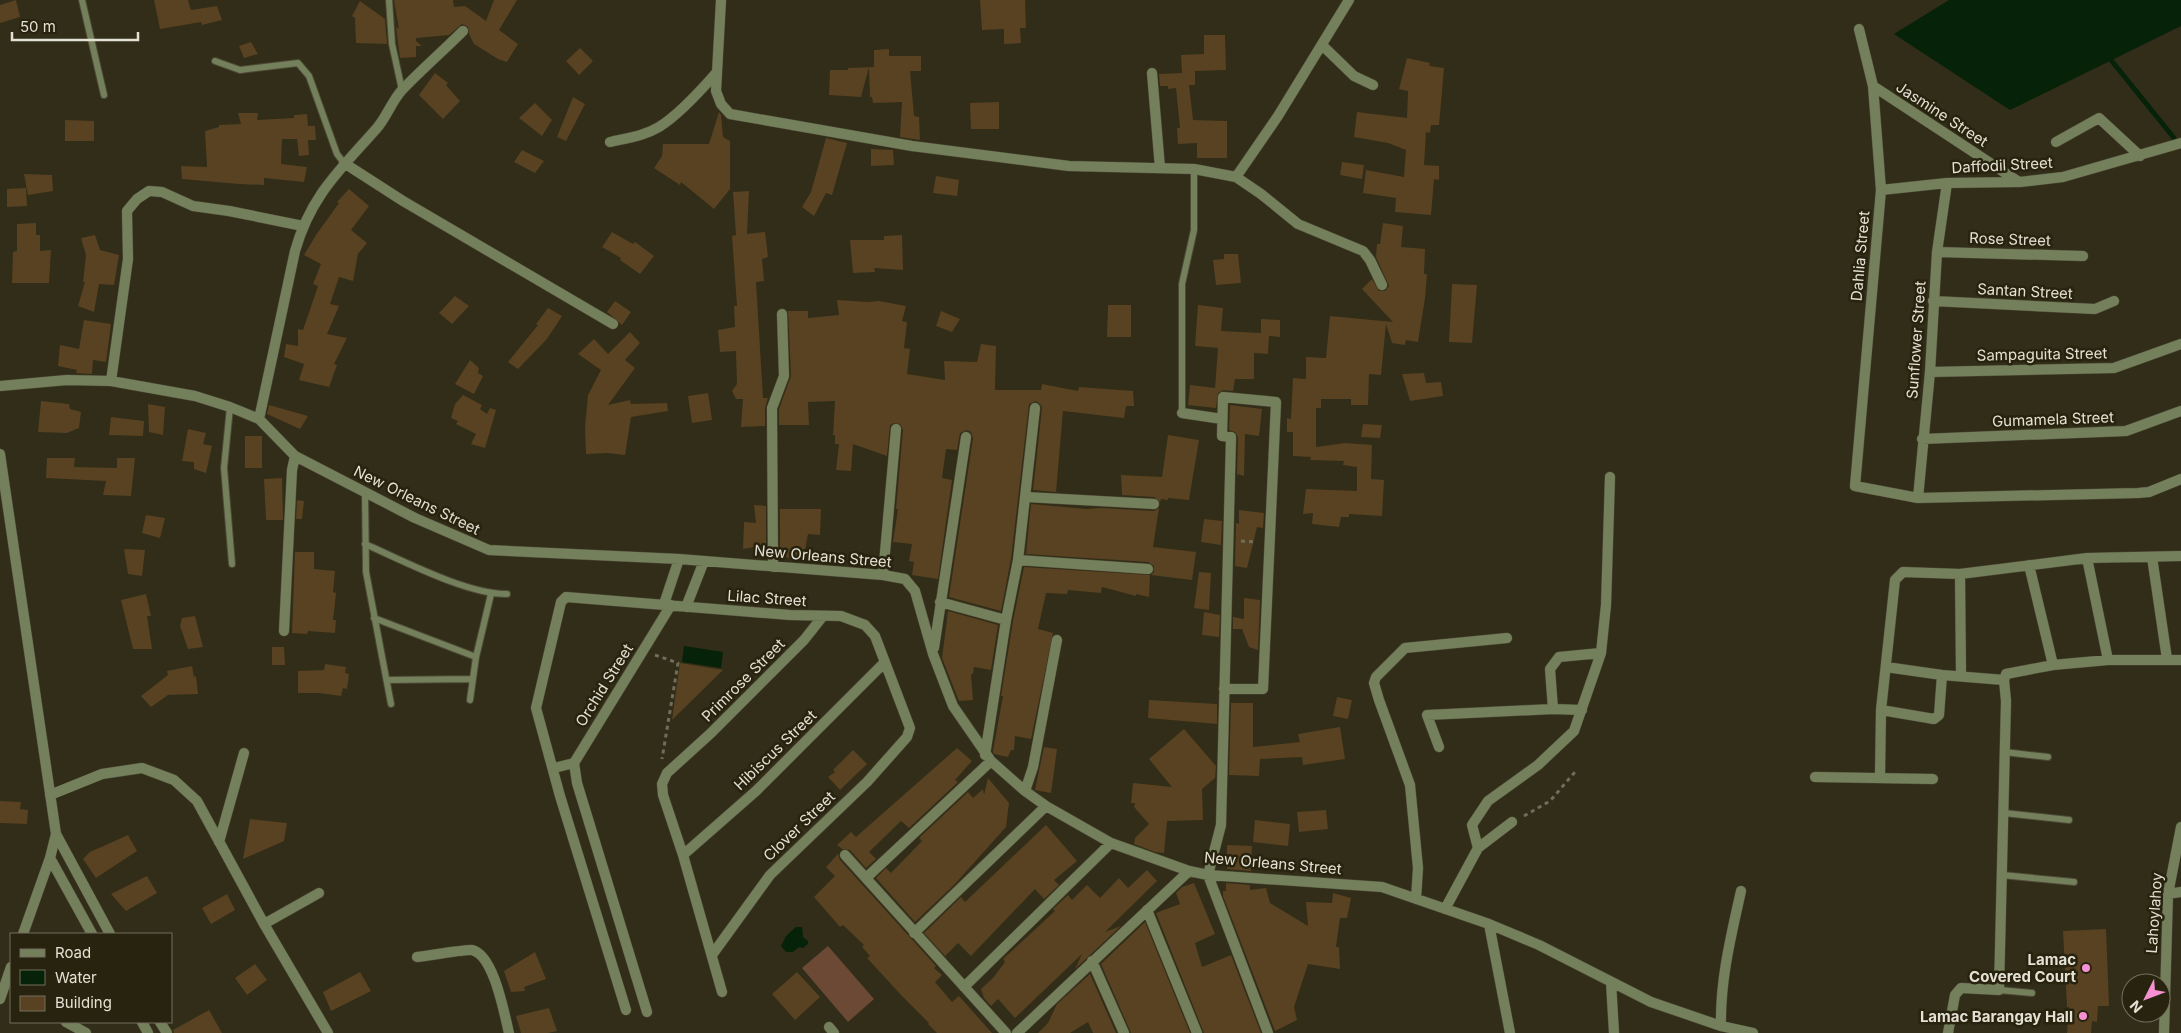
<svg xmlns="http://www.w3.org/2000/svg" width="2181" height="1033" viewBox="0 0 2181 1033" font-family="Inter,sans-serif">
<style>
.green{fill:#6c4935}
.water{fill:#062209}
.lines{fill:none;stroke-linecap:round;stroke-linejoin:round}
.stream{stroke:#062209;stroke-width:5}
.building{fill:#584221}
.lane-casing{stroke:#4d4a36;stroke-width:8}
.street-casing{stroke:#4d4a36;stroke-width:11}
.path{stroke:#716d5b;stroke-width:3;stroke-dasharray:4 4;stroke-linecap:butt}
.lane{stroke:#747f5c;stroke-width:6}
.street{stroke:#747f5c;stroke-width:10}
.poi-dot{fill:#f591d2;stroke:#28230e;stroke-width:2}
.labels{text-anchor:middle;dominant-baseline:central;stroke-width:5;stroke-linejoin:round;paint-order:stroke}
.street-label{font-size:15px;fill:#e3e1d4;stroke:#28230e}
.poi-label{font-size:15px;font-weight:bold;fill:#e3e1d4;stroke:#28230e;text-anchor:end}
</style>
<rect width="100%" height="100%" fill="#312d18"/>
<path class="green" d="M828,946L874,999L848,1022L802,968Z"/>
<path class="water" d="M1949,0H2181V26L2010,110L1894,34Z
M684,646L723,652L721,668L682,662Z
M796,927H802L803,937L808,941V944L803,948L799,947L793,952H786L781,946L786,936Z"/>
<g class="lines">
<path class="stream" d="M2111,60L2174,138"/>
</g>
<path class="building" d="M16,0L20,17L0,23V5Z
M154,0H188L191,10L217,6L222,20L202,25L201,22L160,29Z
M394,0H453L454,7L465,6L486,21L494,0H517L499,30L518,44L507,62L498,59L474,44L469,34L468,27L462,24L449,35L416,38V41L422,46H416V57L400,58L396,27L399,29Z
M980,0H1025L1026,28H1020L1021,43L1004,44V29L982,30Z
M360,1L385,19L387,44L356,43L355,18L352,16Z
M1204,35H1225L1226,70L1195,71V85H1189L1193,120L1227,121V158H1197V143L1178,144L1177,128H1180L1176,88L1168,89V86H1160L1159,74L1182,73L1181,55L1204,54Z
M251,42L258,54L244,58L239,46Z
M580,48L593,61L579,75L566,61Z
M889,49V56H921V71H910L914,116L919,117L920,140L900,137L902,102L873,103L872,97H870L869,67L861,97L829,95L830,70H848V68L874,67V50Z
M1407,58L1430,63L1429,66L1444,68L1439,125H1431L1430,133L1426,132L1424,165L1439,166V180L1434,179L1431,215L1395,212L1396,198L1363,193L1366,170L1404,177L1406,150L1388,143L1354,137L1357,112L1407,118L1408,91L1399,89Z
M435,73L448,83L446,85L460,101L443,119L419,95Z
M573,97L585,104L566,141L557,137Z
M999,102V129H971L970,103Z
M535,103L552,120L542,136L519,118Z
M719,112L721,115L723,137L730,141V189L714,209L681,182L680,185L654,168L662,156L663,144H709Z
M238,113H258L257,120L294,118V115L307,114L308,126H315L316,140H308L309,155L299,156L297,139H282L281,164L307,167L304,182L264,178V185L239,184L182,179L181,166L207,167L205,131L219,127V125L241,124Z
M65,120L94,121V141H65Z
M826,138L847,143L832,195L826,193L814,216L802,207L811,192Z
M871,149L893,150L894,165L871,166Z
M522,150L544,161L535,173L514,162Z
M1342,162L1364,165L1362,179L1340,175Z
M24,174L52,175L53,191L28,195Z
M936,176L959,180L957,196L933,193Z
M26,188L27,206L7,207V189Z
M349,189L369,206L351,230L367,243L358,254L353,281L339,277L330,304L339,306L327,334L347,338L334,364L337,365L329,387L299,380L304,364L284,357L286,344L298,346V329L303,330L318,286L313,284L321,264L304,255L316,235L339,203L337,202Z
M749,191L747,234L765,232L768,257L762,259L764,281L756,282L763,398H768L765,408V426L741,427L743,399H736L732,391L737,384L736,351L720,352L718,330L735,327L734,306H737L732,236L736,235L733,192Z
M36,223V235H40V251L51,250L49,283H12L13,252L17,251V224Z
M1383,223L1403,226L1401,247L1425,249L1424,274H1427L1425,298L1418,342L1406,340L1405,345L1392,343L1386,324L1381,375L1369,374L1368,405H1351V399H1321V408H1316V447L1345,443L1372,445L1371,479L1384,480L1382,516L1349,514V517H1341L1339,527L1312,524L1313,513L1303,514L1306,489L1357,491V467L1343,465L1344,461L1310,460L1311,457L1293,456V432H1287V418L1291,419L1293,378L1306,379V357L1326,358L1330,316L1393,322L1362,289L1372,279L1379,291H1385L1389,286L1376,257L1377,244H1380Z
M612,232L633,244L635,242L654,256L640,274L620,260L621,258L602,247Z
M95,235L100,250L119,255L114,285L99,284L94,312L78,306L85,282H83L86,255L81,238Z
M902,235L903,270L874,268L875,272L853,273L850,240H884V236Z
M1224,254H1238L1241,283L1216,285L1213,260L1224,259Z
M1452,284L1477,285L1472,343L1449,342Z
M455,296L469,306L452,324L439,313Z
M837,300L868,302L879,301L906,306L902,321L907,322L904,348L910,349L907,374L945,380L944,361L977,362L981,344L996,346L995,390H1041L1042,384L1078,391L1079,387L1133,391L1134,406H1126L1124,418L1063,411L1056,492L1033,490L1042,408L1041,405L1036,401L1029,404L1011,559L1001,611L949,597L973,438L971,432L967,430L960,433L957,450L946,449L942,478L952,480L938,579L912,575L914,562L909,561L912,544L893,542L898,509H896L903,430L900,424L894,423L890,425L887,456L853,444L851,471L836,470L839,444H835V435H833L835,401L808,402L809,425H779V409L791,376L788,311H808V318L839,315Z
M615,301L631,312L622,325L607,312Z
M1108,305H1131V337H1107Z
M1198,305L1223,308L1221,331L1261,333V319L1280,320V337L1269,336L1268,354L1254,353V379H1235L1233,391L1223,390L1218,393L1216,408L1188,405L1190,385L1215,388L1218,348L1195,346Z
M548,308L562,316L547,339L518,369L508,362L538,325L536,324Z
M941,311L960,319L952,332L936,326Z
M84,320L111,324L106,362L93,360L92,374L76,373L77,370L58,366L60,345L79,349Z
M630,332L640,343L625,360L635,368L608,405L630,400L631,404L667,403L668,411L631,417L625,455L607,453L586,454L585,427L588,395L601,370L578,354L594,339L608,354Z
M470,360L479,368L478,373L483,376L474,394L455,384Z
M1424,373L1426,383L1441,382L1443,396L1410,401L1402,374Z
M708,393L712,420L692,423L688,396Z
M463,395L482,405L480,409L487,414L490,408L496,410L485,448L471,444L476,434L456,424L458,421L451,418L455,404Z
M41,401L69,404L70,409L81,412L79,428L67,433L38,432Z
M148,404L165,407L163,435L149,432Z
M269,405L308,416L300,429L267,414Z
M1230,405L1262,409L1259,436L1245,434L1244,476L1237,474L1238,437L1235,432L1229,430Z
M111,417L144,421L143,436L109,435Z
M1363,424L1382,425L1380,438L1361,437Z
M188,429L206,433L203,444L212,446L206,473L194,469V462L182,461Z
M1168,435L1199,440L1189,500L1168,498V500L1161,499L1160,502L1154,497L1122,495L1121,475L1162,477Z
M245,436H262V468H245Z
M47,458H75L74,467L117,468V458H135L131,496L103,495L106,481L46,478Z
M282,478L283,520H266L264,479Z
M297,500L304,501L302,519H296Z
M1031,504L1086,509L1101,508L1154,511L1159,508L1153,547L1196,552L1192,580L1151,575L1154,572V566L1148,562L1026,554Z
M754,505L766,506V557L760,558L761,546L743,549L744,522L756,523Z
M780,509H821L820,535L808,534L803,560L780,556Z
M1239,510L1264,513L1263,528L1257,527L1247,568L1235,566L1236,523L1239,524Z
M146,515L165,518L160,538L142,533Z
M1204,519L1222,521L1221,545L1201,542Z
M124,549L145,550L142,576L128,574Z
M295,552H314V569L335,571L333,592L336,593L333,620H336L335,633L308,631L307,634L292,633Z
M1024,567L1150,575L1149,597L1136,594V596L1102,587L1101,593L1068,590L1067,594L1046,593L1038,629L1053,633L1031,739L1015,736L1014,750H1011L1008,757L994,754L993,751L1003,696H1001L1013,621Z
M1199,572L1211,573L1209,610L1194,608Z
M146,594L151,616H147L152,649H133L121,600Z
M1244,598L1260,600L1258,650L1249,647L1242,629H1233V617L1244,619Z
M948,611L998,625L991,670L974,667L973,674H971L973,700L959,701L942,658Z
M1204,612L1220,615L1219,637L1202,635Z
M195,616L203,647L188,649L180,626L182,618Z
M272,647H284L285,665H272Z
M680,663L723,670L672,720Z
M325,664L346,667L345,673L349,674L347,689L343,688L341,696L319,693H298V671L324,670Z
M192,666L194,677L196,676L198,694L168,695L151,707L141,696L168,675L167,671Z
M1337,697L1352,700L1348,719L1333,716Z
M1149,700L1217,704V724L1148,718Z
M1231,703H1253V747L1300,742L1298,734L1340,727L1345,759L1303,765L1302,757L1260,759L1259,776L1229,775Z
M1184,729L1216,766L1215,778L1202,789L1203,820L1167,821L1164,853L1155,852L1134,844L1135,838L1149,824L1134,807L1135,803H1131L1133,783L1172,787L1149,759Z
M1044,747L1057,749L1051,793L1035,790Z
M957,748L972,761L955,780L958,782L909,828L901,821L869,852L876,859L866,868L850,850L842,849L837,845L851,832L856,837Z
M853,750L867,764L840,790L828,777L835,772L833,770Z
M988,778L1009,803L1006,827L954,885L915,922L876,878L886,868L891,873L922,841L919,838L968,792L973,798L983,789L984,795Z
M0,801L21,802L20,809L28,810L27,824L0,823Z
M1326,810L1328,829L1299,832L1297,812Z
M250,819L287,823L284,841L243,859Z
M1255,820L1290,824L1288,846L1253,842Z
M1046,825L1077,861L1054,880L1059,885L1044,899L1035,889L971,956L958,943L945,956L924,933L961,897L965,902Z
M128,835L137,851L96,878L83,859L90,852Z
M1227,845L1252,846L1251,871L1227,869Z
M838,854L840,860L936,966L934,968L942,975L935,982L952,1002L959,996L992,1033H937L928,1024L929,1023L902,996L867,958L870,956L862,947L864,945L843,925L840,927L814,897L835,876L826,867Z
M1147,870L1157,881L1105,932L1121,926L1075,969L1082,954L1015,1018L998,999L991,1006L984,998L981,989L993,978L1005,962L1003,959L1055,911L1053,909L1068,895L1072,900L1087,885L1100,898L1119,878L1128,888Z
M147,876L157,893L126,911L111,894Z
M1194,883L1215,934L1195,943L1202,967L1231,955L1261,1033H1204L1156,913L1180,904L1176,893L1182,887Z
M1226,883L1250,885V890L1266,888L1270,903L1308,926L1306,902L1332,903L1333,893L1351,898L1347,918H1340L1336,947H1339L1340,969L1308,964L1294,1007L1297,1020L1275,1031L1223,896V891H1226Z
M227,894L235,910L211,924L202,908Z
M1145,922L1190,1033H1131L1101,964Z
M2106,929L2109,1006H2098L2097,1022L2092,1021L2091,1033H2067L2069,1007H2067L2063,931Z
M535,952L546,979L524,987L525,991L511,992L504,971Z
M255,964L267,980L247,995L235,978Z
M360,972L371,991L331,1011L323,992Z
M797,972L820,997L795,1020L772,994Z
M1090,974L1116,1033H1093L1088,1022L1070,1033H1038L1048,1023L1057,1004Z
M549,1008L557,1031L548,1033H521L516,1016Z
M209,1010L222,1033H174L173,1030Z"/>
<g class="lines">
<defs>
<path id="lane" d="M82,0L104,95
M389,0L392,44L402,90
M215,61L240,70L298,63L309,76L337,154L344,163
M230,407L224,468L232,564
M1182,413V284L1194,230V169
M365,492L366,572L391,704
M365,544C404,561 466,594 507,594
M374,618L476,657
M387,680L472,679
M470,700L476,657L491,594
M2004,752L2048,757
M2004,813L2069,820
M2002,875L2074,882
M1999,990L2032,993"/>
<path id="street" d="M721,0L716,91L721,104L730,114L912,146L1069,166L1194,169L1236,177L1261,194L1298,224L1363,251L1370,260L1382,285
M1859,29L1873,86L1881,190L1855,486L1918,498L2138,493L2149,492L2181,479
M1322,45L1354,76L1373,85
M1152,73L1160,168
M1873,86L2019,182
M610,142C627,138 644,136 659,127C677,116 703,88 717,72
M2056,142L2099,118L2140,156
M344,163L403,201L613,324
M1236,177L1278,116L1349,0
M1881,190L1947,183L2020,182L2063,177L2181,143
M1937,252L2083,256
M1933,301L2095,309L2114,301
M1930,372L2114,368L2181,344
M111,381L128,259L127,211L137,199L149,191L162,192L193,206L229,211L303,226
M0,386L67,380L111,381L195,396L230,407L259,419L295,456L415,518L489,550L679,559L883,575L905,579L915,591L933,654L953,706L991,761L1025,791L1046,806L1111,843L1189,871L1208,875L1382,887L1489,924L1539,945L1651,1002L1721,1026L1753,1033
M1182,413L1222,419
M259,419L295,251C311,195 340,170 377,128C387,116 392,101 402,90C421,70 443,51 463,31
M1922,439L2126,431L2181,411
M0,454L56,834L50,858L23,934
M1026,497L1154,504
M1918,498L1930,372L1937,252L1947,183
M2152,557L2167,659
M2087,558L2108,660
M1018,560L1148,569
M2029,565L2053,665
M773,567L772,408L784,376L782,314
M1960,574L2087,558L2181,556
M883,575L896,429
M940,602L1006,620
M664,604L679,559
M686,607L704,561
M284,631L292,470L295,456
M934,648L966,437
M1886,667L1942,675L2004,680
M1224,689H1263L1276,402L1223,397L1222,436L1231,437L1221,825L1208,875L1268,1033
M1553,709L1550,669L1559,657L1601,653
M1881,710L1934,719L1939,715L1942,675
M1439,747L1427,715L1553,709L1582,710
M985,755L1006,620L1018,560L1035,408
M574,763L577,783L647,1012
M554,768L574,763L671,605
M1815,777L1933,779
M1880,777L1881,710L1895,580L1903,572L1960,574L1961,675
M1025,791L1033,767L1057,640
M50,795L102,774L142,768L174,780L197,801L264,924L328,1033
M56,834L110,934
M219,842L244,753
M1478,848L1512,822
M683,855L756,791L885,662
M845,855L1006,1033
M50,858L92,934
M866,878L991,761
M2168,894L2181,892
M1416,899L1418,868L1410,785L1379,700L1374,683L1376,677L1405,648L1507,638
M1445,909L1478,848L1472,825L1488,801L1538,765L1574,731L1601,653L1606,605L1610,477
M1147,910L1197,1033
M264,924L319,893
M1489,924L1510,1033
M914,933L1046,806
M417,957C427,956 465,949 472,950C494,955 504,1013 509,1033
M1092,961L1124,1033
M1611,982L1614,1033
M964,987L1111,843
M722,992L683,855L663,795L662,784L667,773L711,733L804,640L823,616
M0,999L11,967
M626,1010L560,796L536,708L561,602L566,597L790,615L841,616L865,625L875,636L910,728L907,737L867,782L770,875L712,955
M66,1022L86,1033
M142,1022L148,1033
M160,1022L167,1033
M1721,1026C1720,980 1731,936 1741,891
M829,1027L834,1033
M1017,1033L1189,871
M1948,1033L1955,995L1961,988L1999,990L2006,701L2004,680L2006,674L2053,665L2108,660H2181
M2164,1033L2168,894L2181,827"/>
</defs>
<use href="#lane" class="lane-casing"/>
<use href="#street" class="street-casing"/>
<path class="path" d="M1241,541L1257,542
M655,655L678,663L662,759
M1524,816L1550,801L1575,772"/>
<use href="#lane" class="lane"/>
<use href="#street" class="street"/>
</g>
<g class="poi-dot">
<circle cx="2086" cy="968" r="5"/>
<circle cx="2083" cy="1016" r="5"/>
</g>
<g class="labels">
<g class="street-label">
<text transform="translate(1942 114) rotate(33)">Jasmine Street</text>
<text transform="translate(2002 165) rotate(-3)">Daffodil Street</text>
<text transform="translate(2010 239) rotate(2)">Rose Street</text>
<text transform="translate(1860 256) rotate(-85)">Dahlia Street</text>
<text transform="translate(2025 291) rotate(3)">Santan Street</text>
<text transform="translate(1916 340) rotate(-86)">Sunflower Street</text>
<text transform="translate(2042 354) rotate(-1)">Sampaguita Street</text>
<text transform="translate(2053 419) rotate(-2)">Gumamela Street</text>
<text transform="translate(417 500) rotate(26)">New Orleans Street</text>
<text transform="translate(823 556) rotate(5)">New Orleans Street</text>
<text transform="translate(767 598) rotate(4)">Lilac Street</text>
<text transform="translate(743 680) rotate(-45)">Primrose Street</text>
<text transform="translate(604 685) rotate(-58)">Orchid Street</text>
<text transform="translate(775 750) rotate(-44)">Hibiscus Street</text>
<text transform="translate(799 826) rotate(-44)">Clover Street</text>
<text transform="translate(1273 863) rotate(5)">New Orleans Street</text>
<text transform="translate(2154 913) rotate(-86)">Lahoylahoy</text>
</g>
<g class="poi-label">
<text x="2076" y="959">Lamac<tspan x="2076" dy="17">Covered Court</tspan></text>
<text x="2073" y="1016">Lamac Barangay Hall</text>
</g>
</g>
<rect x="10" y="933" width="162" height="90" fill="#28230e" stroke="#736f5d"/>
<rect x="20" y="949" width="25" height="8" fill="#747f5c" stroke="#736f5d"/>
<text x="55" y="958" font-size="15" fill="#e3e1d4">Road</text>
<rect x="20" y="970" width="25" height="15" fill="#062209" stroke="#736f5d"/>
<text x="55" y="983" font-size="15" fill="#e3e1d4">Water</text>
<rect x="20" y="996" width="25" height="15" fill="#584221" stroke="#736f5d"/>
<text x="55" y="1008" font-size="15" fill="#e3e1d4">Building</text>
<g transform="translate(2146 998) rotate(228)"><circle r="24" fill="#28230e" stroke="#736f5d"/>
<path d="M0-4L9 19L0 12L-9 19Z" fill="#f591d2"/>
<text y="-8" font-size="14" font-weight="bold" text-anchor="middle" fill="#e3e1d4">N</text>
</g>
<path d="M12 32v8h126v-8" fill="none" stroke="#e3e1d4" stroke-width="2.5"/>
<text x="20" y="32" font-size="15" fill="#e3e1d4" stroke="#28230e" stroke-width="4" paint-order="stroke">50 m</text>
</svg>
